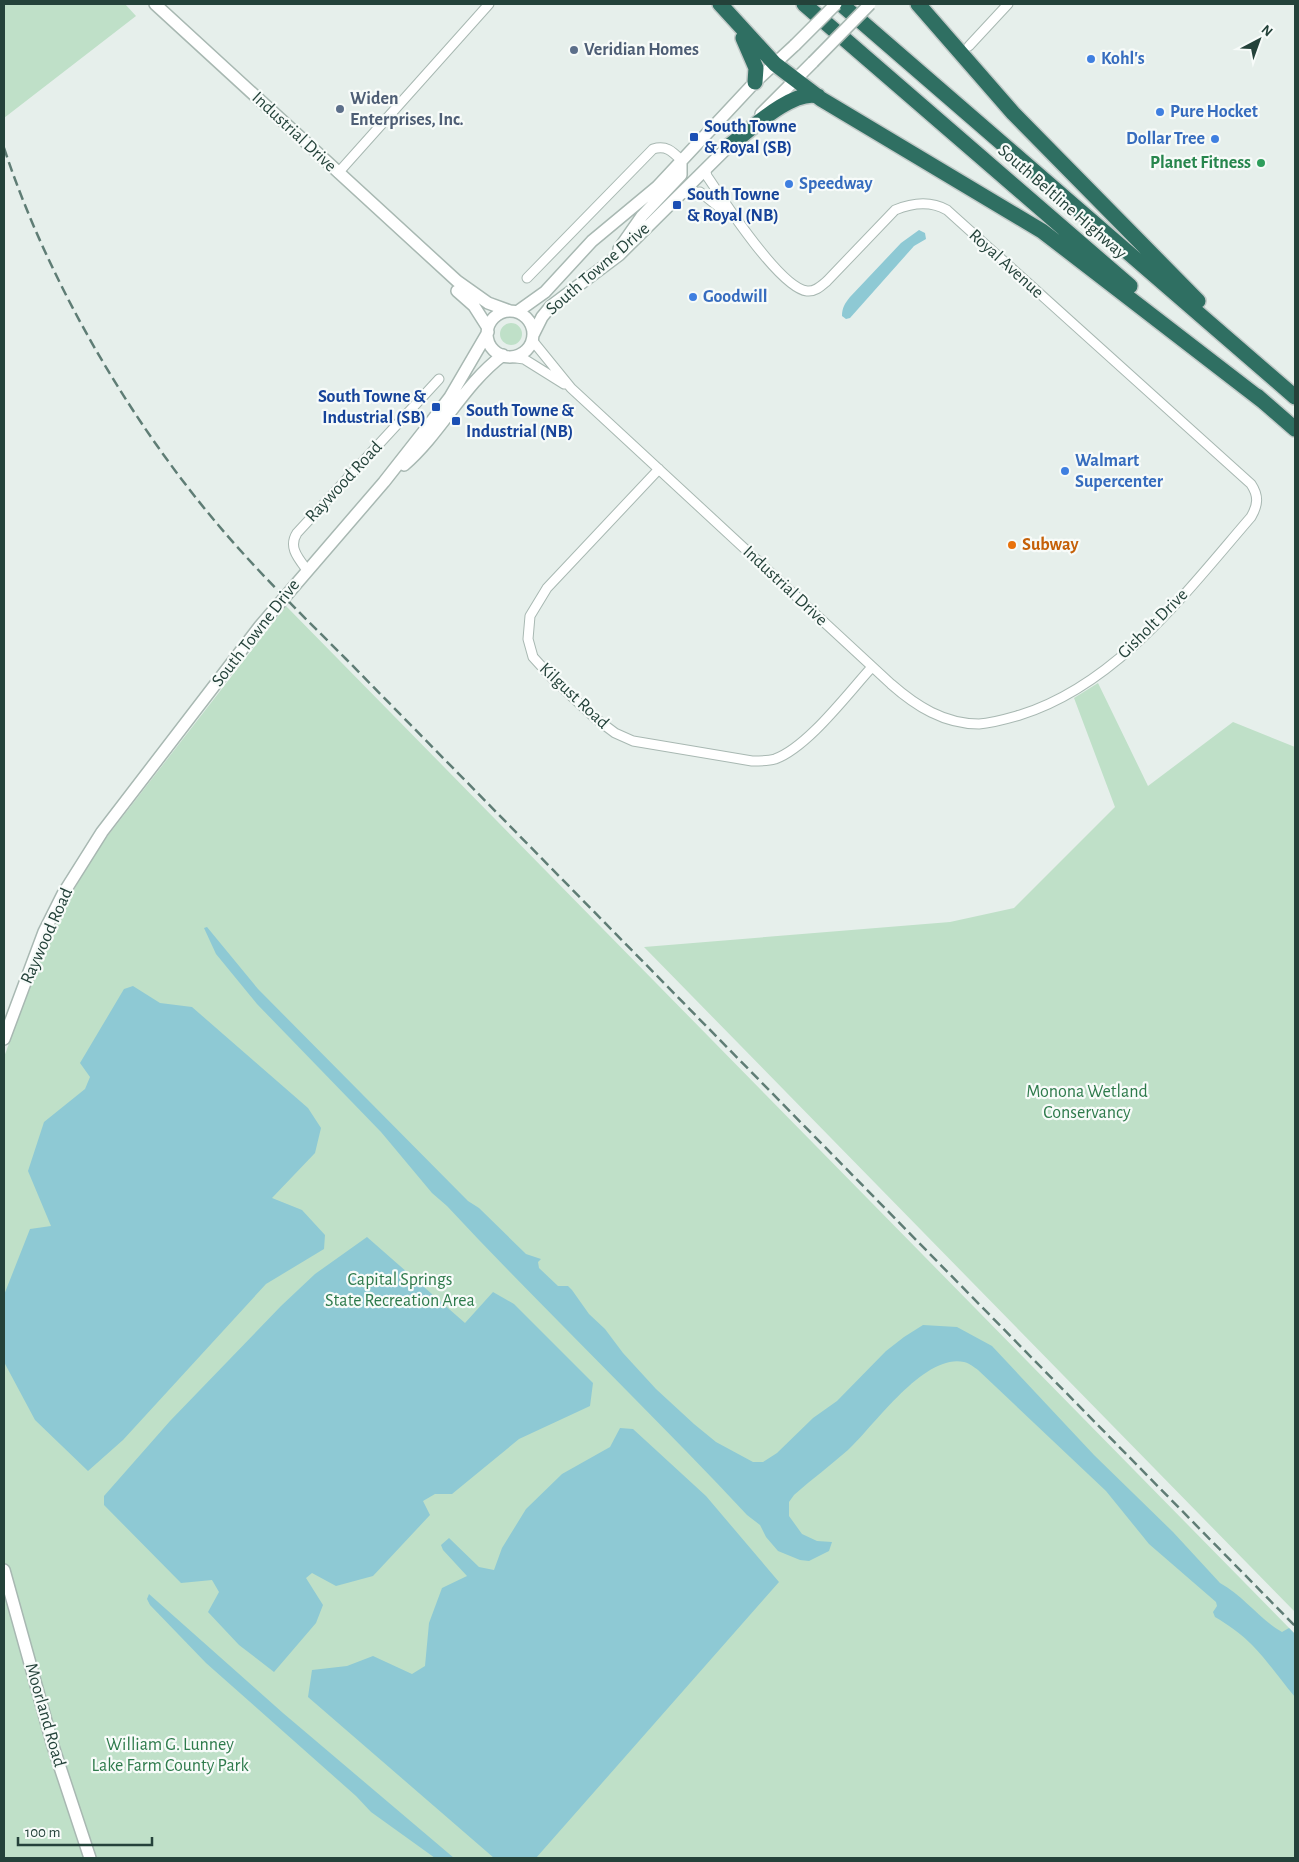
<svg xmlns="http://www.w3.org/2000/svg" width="1299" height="1862" viewBox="0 0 1299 1862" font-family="'Alegreya Sans',sans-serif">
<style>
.green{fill:#bfe0c8}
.water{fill:#8ec9d4}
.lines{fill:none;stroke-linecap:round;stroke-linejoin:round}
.minor-casing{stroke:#a8b8b2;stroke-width:11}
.tertiary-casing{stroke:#a8b8b2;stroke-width:14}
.motorway-casing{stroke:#c2cac8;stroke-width:18}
.minor{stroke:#fff;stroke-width:9}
.tertiary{stroke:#fff;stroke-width:11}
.motorway{stroke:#2f6f62;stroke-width:15}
.rail{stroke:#5f7d75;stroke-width:2.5;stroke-dasharray:10 5;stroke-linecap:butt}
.tertiary-bridge-casing{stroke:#a8b8b2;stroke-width:14;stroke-linecap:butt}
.tertiary-bridge{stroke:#fff;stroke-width:11}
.service-dot{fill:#5c6f8a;stroke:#f7fbf9;stroke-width:2}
.shop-dot{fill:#3f7fe0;stroke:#f7fbf9;stroke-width:2}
.transit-dot{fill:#1a4fb4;stroke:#f7fbf9;stroke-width:2}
.leisure-dot{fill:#2e9e5b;stroke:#f7fbf9;stroke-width:2}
.food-dot{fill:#e8710a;stroke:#f7fbf9;stroke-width:2}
.labels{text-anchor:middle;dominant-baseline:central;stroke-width:4.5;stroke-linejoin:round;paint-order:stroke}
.service-label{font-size:18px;font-weight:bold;fill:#4e5e75;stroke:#f7fbf9;text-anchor:start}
.shop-label{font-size:18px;font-weight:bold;fill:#366cbe;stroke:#f7fbf9;text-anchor:start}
.transit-label{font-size:18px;font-weight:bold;fill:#164399;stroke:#f7fbf9;text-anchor:start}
.street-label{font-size:18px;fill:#24423a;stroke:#f7fbf9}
.leisure-label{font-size:18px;font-weight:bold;fill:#27864d;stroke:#f7fbf9;text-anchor:end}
.food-label{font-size:18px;font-weight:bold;fill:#c56008;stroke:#f7fbf9;text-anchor:start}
.park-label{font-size:18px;fill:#2d7a4b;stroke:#f7fbf9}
</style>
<rect width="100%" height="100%" fill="#e6efeb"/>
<path class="green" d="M4,4H125L136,16L4,118Z
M500 334a11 11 0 1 1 22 0a11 11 0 1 1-22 0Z
M286,606L1295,1634V1858H4V1057L51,930L96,851Z
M1098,683L1148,786L1233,722L1295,747V1612L644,947L950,922L1014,908L1115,807L1074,698Z"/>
<path class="water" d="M919,230L925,233L926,239L914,246L850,318L846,319L842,316C842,308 845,303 850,297L901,243Z
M207,927L258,989L468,1201L479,1208L526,1254L541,1259L538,1262L539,1268L558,1286H568L572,1290L589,1314L605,1329L623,1353L656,1389L694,1424L716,1442L753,1462H763L777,1453L813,1418L837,1401L886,1351L904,1337L923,1325L957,1327L992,1346L1094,1455L1173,1532L1220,1583C1244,1596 1259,1619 1282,1632L1289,1628L1295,1634V1697C1266,1662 1256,1641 1215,1617L1213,1612L1217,1606L1216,1602L1149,1544L1106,1491L978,1370C974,1367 969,1363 964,1362C924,1353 874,1426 848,1450C831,1465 812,1479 794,1495L789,1502V1516L802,1534L817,1541L832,1542L829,1551L809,1561L800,1560L778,1551L766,1537L760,1525L747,1515C649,1410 545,1311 447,1206L432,1193L381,1132L257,1004L216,954L204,928Z
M133,986L160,1003L192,1007L308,1108L321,1128L315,1153L272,1198L302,1210L325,1235L324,1249L266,1284L123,1440L88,1471L35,1420L4,1362V1295L30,1229L51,1226L28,1171L44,1122L85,1089L90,1077L80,1063L124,989Z
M367,1237L465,1323L493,1292L514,1304L593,1383L590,1406L519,1439L452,1494H435L423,1501L430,1515L373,1576L336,1586L312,1573L306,1578L323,1605L316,1623L274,1672L239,1645L208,1612L219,1592L212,1580L181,1583L104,1505V1496L170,1421L281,1306L315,1274Z
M620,1428L633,1429L706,1496L779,1582L536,1858H494L308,1697L312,1670L347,1666L373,1656L412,1674L425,1666L429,1623L442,1588L467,1576L443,1550L441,1545L449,1538L479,1567L494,1570L502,1548L526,1509L562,1474L610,1447Z
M149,1594L283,1713L454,1858H435L371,1812L356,1796L206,1663L150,1605L147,1599Z"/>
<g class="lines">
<defs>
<path id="minor" d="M969,46L1008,4
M338,173L489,4
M680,194L700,192L730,216
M527,278L653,149C666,145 672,151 681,160
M532,340L571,388L891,684C916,706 944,724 979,724C993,723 1006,719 1020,715C1117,685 1187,591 1251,517C1258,505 1259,496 1251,484L947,210C931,201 912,203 895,210L827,281C821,286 815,292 807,291C780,288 723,200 707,176L705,169
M509,357L524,359L564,384
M659,469L547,588L530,616L528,639L533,657L553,679L595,718L615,733L633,741L752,761C760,761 768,761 775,759C808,747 848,693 872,667
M307,570C298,558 288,547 297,533L439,379"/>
<path id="tertiary" d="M155,4L457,281L488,303L510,311
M761,114L813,62
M619,249L642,216L681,175V160
M457,291L474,306L488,328
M487 334a23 23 0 1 1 46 0a23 23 0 1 1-46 0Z
M517,312L545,292L592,241L657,187L755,82L795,45
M533,335L542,317L551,306L619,255L734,141
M404,465C442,432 463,385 503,355
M4,1039L44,932L63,894L102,832L260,626L384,482L428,426L450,397L488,332
M4,1570L53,1746L90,1858"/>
<path id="motorway" d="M720,4L775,64L821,99L1042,231L1264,402
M804,4L1130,286
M841,4L1295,397
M918,4L1013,113L1198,301
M743,38L756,68L755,82
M729,146C749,131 792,89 818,96
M1257,396L1295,429"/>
</defs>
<use href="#minor" class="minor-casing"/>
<use href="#tertiary" class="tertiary-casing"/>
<use href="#motorway" class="motorway-casing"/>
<use href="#minor" class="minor"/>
<use href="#tertiary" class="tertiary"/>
<use href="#motorway" class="motorway"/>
<path class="rail" d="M4,148C49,284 132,425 225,533C263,577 305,618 346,659L1295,1626"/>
<defs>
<path id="tertiary-bridge" d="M795,45L836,4
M813,62L870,4"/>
</defs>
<use href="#tertiary-bridge" class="tertiary-bridge-casing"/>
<use href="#tertiary-bridge" class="tertiary-bridge"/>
</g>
<g class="service-dot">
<circle cx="574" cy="50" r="5"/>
<circle cx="340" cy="109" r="5"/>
</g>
<g class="shop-dot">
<circle cx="1091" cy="59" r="5"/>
<circle cx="1160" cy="112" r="5"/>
<circle cx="1215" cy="139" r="5"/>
<circle cx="789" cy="184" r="5"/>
<circle cx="693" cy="297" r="5"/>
<circle cx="1065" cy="471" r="5"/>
</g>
<g class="transit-dot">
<rect x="689" y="132" width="10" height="10" rx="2.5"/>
<rect x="672" y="200" width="10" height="10" rx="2.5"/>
<rect x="431" y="402" width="10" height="10" rx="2.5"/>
<rect x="451" y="416" width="10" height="10" rx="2.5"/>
</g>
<circle class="leisure-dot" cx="1261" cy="163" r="5"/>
<circle class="food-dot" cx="1012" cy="545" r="5"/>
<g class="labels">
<g class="service-label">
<text x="584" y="50">Veridian Homes</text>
<text x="350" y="99">Widen<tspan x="350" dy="21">Enterprises, Inc.</tspan></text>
</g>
<g class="shop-label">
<text x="1101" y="59">Kohl's</text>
<text x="1170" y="112">Pure Hocket</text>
<text x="1205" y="139" text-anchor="end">Dollar Tree</text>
<text x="799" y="184">Speedway</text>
<text x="703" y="297">Goodwill</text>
<text x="1075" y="461">Walmart<tspan x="1075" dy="21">Supercenter</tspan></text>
</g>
<g class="transit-label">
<text x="704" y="127">South Towne<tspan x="704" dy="21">&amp; Royal (SB)</tspan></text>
<text x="687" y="195">South Towne<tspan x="687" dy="21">&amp; Royal (NB)</tspan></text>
<text x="426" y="397" text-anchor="end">South Towne &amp;<tspan x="426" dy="21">Industrial (SB)</tspan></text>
<text x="466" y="411">South Towne &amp;<tspan x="466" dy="21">Industrial (NB)</tspan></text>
</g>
<g class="street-label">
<text transform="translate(294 132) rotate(43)">Industrial Drive</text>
<text transform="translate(1062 202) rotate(41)">South Beltline Highway</text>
<text transform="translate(1006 264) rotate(42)">Royal Avenue</text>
<text transform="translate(598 269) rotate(-41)">South Towne Drive</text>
<text transform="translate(344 482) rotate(-47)">Raywood Road</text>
<text transform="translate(785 586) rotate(43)">Industrial Drive</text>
<text transform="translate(1153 624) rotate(-45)">Gisholt Drive</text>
<text transform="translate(256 633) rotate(-52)">South Towne Drive</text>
<text transform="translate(574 696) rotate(43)">Kilgust Road</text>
<text transform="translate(47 936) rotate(-66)">Raywood Road</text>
<text transform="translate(45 1715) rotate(74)">Moorland Road</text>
</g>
<g class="leisure-label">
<text x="1251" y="163">Planet Fitness</text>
</g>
<g class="food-label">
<text x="1022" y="545">Subway</text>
</g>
<g class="park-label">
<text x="1087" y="1092">Monona Wetland<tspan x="1087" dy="21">Conservancy</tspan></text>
<text x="400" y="1280">Capital Springs<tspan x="400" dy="21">State Recreation Area</tspan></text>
<text x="170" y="1745">William G. Lunney<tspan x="170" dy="21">Lake Farm County Park</tspan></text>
</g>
</g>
<rect width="1299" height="1862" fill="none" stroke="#24423a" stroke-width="10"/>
<g transform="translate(1259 40) rotate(41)" stroke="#f7fbf9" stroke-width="4" paint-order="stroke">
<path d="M0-4L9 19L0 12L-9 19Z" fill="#24423a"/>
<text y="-8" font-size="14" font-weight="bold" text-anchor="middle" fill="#24423a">N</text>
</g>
<path d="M18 1837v8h134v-8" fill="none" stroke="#24423a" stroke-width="2.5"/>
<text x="25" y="1837" font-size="15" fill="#24423a" stroke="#f7fbf9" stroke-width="4" paint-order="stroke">100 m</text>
</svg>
